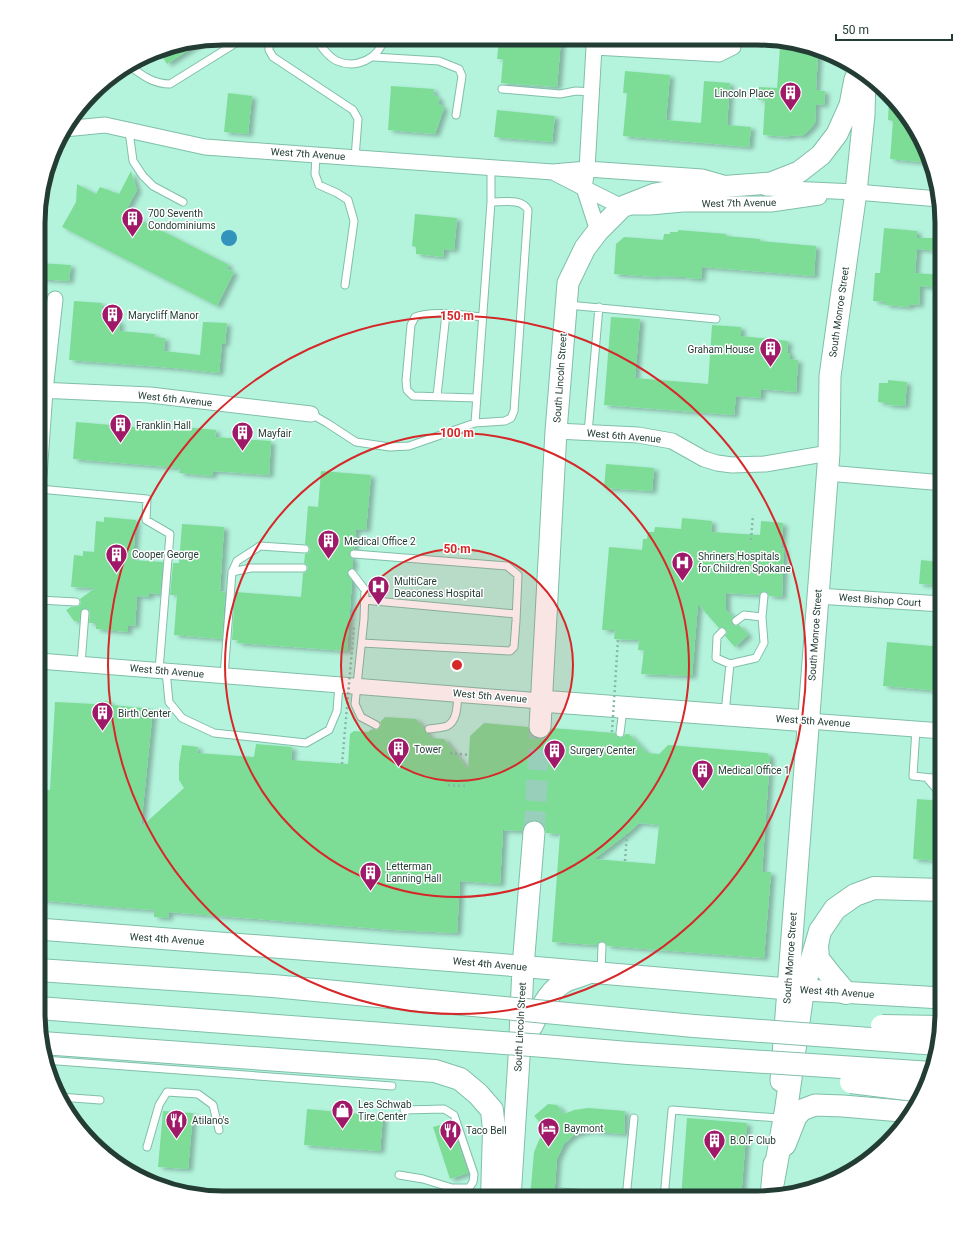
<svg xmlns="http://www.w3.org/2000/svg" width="980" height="1236" viewBox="0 0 980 1236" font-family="Roboto,sans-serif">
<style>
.water{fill:#3293bd}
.building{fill:#7ddd97;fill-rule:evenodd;filter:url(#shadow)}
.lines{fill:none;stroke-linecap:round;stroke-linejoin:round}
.secondary-tunnel{stroke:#97cfbb;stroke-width:21;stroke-dasharray:21 10;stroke-linecap:butt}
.lane-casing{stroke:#80bfa9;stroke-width:9}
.street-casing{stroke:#80bfa9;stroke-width:17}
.secondary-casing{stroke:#80bfa9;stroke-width:23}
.highway-casing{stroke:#80bfa9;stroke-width:24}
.path{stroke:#85b9a7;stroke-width:2.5;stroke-dasharray:2 3;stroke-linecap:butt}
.lane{stroke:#fff;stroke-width:7}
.street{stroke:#fff;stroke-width:15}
.secondary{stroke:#fff;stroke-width:21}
.highway{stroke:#fff;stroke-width:22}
.highway-bridge-casing{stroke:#80bfa9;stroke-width:24;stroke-linecap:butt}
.path-bridge{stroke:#85b9a7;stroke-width:2.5;stroke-dasharray:2 3;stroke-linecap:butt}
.highway-bridge{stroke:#fff;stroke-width:22}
.ring{fill:none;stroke:#d62828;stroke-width:2}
.labels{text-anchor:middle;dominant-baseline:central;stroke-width:3;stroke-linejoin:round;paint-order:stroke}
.poi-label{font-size:10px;fill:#233d35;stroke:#fff;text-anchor:start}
.street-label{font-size:10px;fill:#233d35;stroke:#fff}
.rim{fill:none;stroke:#233d35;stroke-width:5}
.centre{fill:#d62828;stroke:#fff;stroke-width:2}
.ring-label{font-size:12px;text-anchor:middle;font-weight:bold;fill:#d62828;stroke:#fff;stroke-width:3;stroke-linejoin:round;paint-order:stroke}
</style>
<defs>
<filter id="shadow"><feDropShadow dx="4.5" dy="2.5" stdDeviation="2" flood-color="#0004"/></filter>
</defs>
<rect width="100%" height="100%" fill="#b4f4dd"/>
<path class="water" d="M221 238a8 8 0 1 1 16 0a8 8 0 1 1-16 0Z"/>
<path class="building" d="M499,39H561L557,87L501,83L503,59H497Z
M201,42L167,64L159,51L163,48Z
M790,43L818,54L816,90L825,91L824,105L816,104L815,123L809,130L802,136L790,135V137L763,135L765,100H758L759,87L777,88L780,47H789Z
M625,71L670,75L666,120L701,123L704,81L730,83L727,125L751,127L749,147L623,136L627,93H623Z
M391,86L434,89L433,94L440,99L438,103L444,108L435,134L388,130Z
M228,93L252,96L248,134L224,132Z
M889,101L917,131L931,163L890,159L893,121L888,120Z
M497,110L555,116L552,142L494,137Z
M131,171L137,190L125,212L229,265L227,269L234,272L217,306L62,227L76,202L77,184L96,194L100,187L119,194Z
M415,214L457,218L454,250L444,249L443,257L416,254V247L412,246Z
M884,228L917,231V238H942V251L917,249L915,273L942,275V288L920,286L919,305L910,304V307L885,305V302L873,301L875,273H880Z
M678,230L726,234V236L760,239V241L816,246L814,276L702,267L701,279L686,278V277L656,276V277L614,274L616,244L624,237L663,240L664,234H670V232H678Z
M39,263L71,265L69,281L39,279Z
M74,301L102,303L101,314L111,315L110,320L120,321L119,331L155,334L154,337L165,338L164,351L200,355L203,322L227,323L225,344L222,343L219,373L174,368L69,360Z
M611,317L640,319L635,378L708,384L712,325L741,327V336L788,341L787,353H790V359L798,360L796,392L761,389V398L736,396L734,415L604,405Z
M888,380L907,382L905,406L887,405V403L878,402L879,383H888Z
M76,422L182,431L183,427L216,430L215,437L271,441L269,475L213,471L212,476L179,473L180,468L73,459Z
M606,464L654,468L652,491L604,488Z
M321,471L371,475L366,530L356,529L354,549L352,550L349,553L350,556L353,559V568L349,569L347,573L352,581L347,651L237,643L238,640H232L235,592L301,597L303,573L306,572L308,568L307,565L304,563L305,554L308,553L310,550L309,546L305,544L308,506L318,507Z
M104,517L136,520L133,560L163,562L160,594L149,593V597L137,596L135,626L128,625V632L96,629V623H89L90,611L86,608L81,611L79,622L74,621L66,610L71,607L79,606L81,603L80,599L95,588L71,587L74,555L83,556V551L94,552L96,521L104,522Z
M682,518L712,521L711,532L760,535L761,521L783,523L781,548L784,549L782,597L769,596L767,592L764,591L760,593L759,595L726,593V610L733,617L731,621L732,624L734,626L739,625L748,635L735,647L725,636L727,633L726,629L723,627L719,628L698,604L692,676L641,674L644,650H638L639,640L614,639L615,630H602L609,547L642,550L643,539H647L648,532H654L655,527L681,529Z
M182,524L224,527L220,591L225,592L222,639L174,635L177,595H170L173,563H179Z
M921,560L939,562L938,585L919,584Z
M887,642L942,647V691L883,686Z
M100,701H107L112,705L153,709L141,827L184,788L179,780V764L182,745L198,747L197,753L254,757L256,744L292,747L291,760L348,764L350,734L354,731L368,732L372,729L376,730L378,729L381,725L380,722L385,717L416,719L431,738L444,739L468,770L470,736L484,723L528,727L530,733L533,737L539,739L546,737L550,734L552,728L615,733L617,737L620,738L624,736L625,734H629L647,753L659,754L668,745L767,753L770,757L762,872H771L764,958L607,946L606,943L603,941L599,942L597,945L552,942L560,834L546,833L545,827L540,822L535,820L529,821L524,826L522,831L503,830L500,884L460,881L457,933L394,930L169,912L168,918L154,917V910L126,908L38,900V850L44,790H50L55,702L95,704ZM639,823L659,825L655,864L594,859L627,834Z
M917,799L942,801V861L913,859Z
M548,1104L557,1105L564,1114L574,1110L588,1108L625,1111L624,1134L588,1131L574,1135L564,1144L557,1159L554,1198H530L534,1152L539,1140L546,1129L534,1116Z
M307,1109L383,1116L380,1151L304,1145Z
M163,1111L193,1113L188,1169L158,1167Z
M687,1118L747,1123L741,1198H681Z
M451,1122L468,1173L450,1179L433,1127Z"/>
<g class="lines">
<path class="secondary-tunnel" d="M534,832L540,727"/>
<defs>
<path id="lane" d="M269,38V50L273,57L353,110L358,119L355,158
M315,38C321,46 328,57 337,61C356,69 379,59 384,38
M374,57L439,61L459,69L462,76L456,115
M131,67C143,76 154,84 170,84L244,38
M502,89L560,94L576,91L592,92
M129,131L133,161L143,176L153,186L183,202
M316,155L315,174L319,185L337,193L348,200L354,221L345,285
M568,305L716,319
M437,396L446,314
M476,398L413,396L407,390L406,381L411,325L415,317C431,310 463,315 482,317
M311,414L327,423L356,442L390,447L409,446L475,423L491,202V168
M475,423L505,421L511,418L514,411L528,210C522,198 503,202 491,202
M588,433L599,307
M39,489L147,499L146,520L170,534L159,670
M354,554L507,566L518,575L516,621L514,647L510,651L362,643
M232,572L251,568H303
M352,573L365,590L364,619L355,704L361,717L376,725
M39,600L76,602
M364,600L516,614
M762,617L764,596
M722,632L717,637L716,658L730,664L725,713
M81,664L85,613
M730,664L756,658L764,643L762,617L744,615L736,621
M166,671L169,702L182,718L214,733L306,743L329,730L337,711L339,684
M224,676L232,572L237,561L260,546L305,549
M429,729C434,728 442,728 447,726C458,721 457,703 458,694
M916,729L913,776L942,779
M620,733L623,709
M927,778L939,792
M601,971L602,946
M44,1060L392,1086
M59,1097L100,1100
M147,1147L159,1105L167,1092L198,1094L213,1105L219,1130
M399,1175L423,1179L452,1188H469L473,1182L474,1174L454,1115L444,1109L404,1110
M560,1192L615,1196L617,1198
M626,1198L634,1118
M664,1198L672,1110L778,1118"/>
<path id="street" d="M593,39L594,47L587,169L584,188L598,231
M594,47L719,54L733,47V39
M64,129L105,125L205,147L553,172L587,169L702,177L723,183
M553,172L584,188L622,207H650L683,204H771L819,197
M766,188L856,192L939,199
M39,390L150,395L311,414
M556,431L638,435L672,441L704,459L717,463L732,465L765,464L829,453
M827,473L932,482L942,481
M39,476L45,391L55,299
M817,596L942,604
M39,661L541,701
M808,721L942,731"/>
<path id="secondary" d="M541,701L808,721
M540,727L556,431L568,283L585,248L598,231L622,207L655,194L677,190L771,183L799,172L821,155L837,134L850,105L855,79
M38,929L495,964L788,989L942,998
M532,1026C541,1008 549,989 568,980C574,978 581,976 586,974
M781,1081L829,453L830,376L856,192L864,115L865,74
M785,1145L796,1117L802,1110L815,1105L843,1106L913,1112
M771,1197L774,1164
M510,1198L519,1058L523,967L534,832"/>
<path id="highway" d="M846,993L829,973L818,959L817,945L820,931L835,909L855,895L874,888L942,890
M42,1043L435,1071L460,1079L478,1094L492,1110L494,1130L492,1198
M773,1182L786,1110L803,990L820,931"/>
</defs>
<use href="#lane" class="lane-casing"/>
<use href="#street" class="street-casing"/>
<use href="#secondary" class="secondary-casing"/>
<use href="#highway" class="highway-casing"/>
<path class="path" d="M751,540L753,515
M450,753L469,755
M448,785L466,786
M625,861L627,834"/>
<use href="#lane" class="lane"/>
<use href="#street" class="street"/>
<use href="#secondary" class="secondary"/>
<use href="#highway" class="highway"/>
<defs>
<path id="highway-bridge" d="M38,970L273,986L694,1026L938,1044
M38,1008L544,1046L628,1053L932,1073
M882,1026L941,1027
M851,1082L923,1091"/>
</defs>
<use href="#highway-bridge" class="highway-bridge-casing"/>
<path class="path-bridge" d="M612,732L618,639
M342,764L354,627H349"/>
<use href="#highway-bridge" class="highway-bridge"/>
</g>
<circle cx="457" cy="665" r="116" fill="#d62828" fill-opacity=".12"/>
<g class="ring">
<circle cx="457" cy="665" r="116"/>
<circle cx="457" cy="665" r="232"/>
<circle cx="457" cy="665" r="349"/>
</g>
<defs>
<symbol id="building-pin" viewBox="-11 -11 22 30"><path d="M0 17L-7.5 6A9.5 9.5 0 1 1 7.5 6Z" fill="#a01968" stroke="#fff"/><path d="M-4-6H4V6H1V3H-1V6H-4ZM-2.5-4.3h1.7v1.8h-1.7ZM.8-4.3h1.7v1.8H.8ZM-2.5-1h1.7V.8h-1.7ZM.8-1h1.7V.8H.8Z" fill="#fff"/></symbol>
<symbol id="hospital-pin" viewBox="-11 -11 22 30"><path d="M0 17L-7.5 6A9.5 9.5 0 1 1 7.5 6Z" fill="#a01968" stroke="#fff"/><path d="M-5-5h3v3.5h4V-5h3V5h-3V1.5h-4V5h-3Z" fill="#fff"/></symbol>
<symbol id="shop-pin" viewBox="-11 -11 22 30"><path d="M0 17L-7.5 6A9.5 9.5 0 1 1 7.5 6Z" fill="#a01968" stroke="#fff"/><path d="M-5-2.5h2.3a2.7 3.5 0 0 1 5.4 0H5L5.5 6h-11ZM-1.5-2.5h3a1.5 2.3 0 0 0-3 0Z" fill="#fff"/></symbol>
<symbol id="restaurant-pin" viewBox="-11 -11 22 30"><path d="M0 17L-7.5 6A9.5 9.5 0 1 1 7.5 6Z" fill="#a01968" stroke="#fff"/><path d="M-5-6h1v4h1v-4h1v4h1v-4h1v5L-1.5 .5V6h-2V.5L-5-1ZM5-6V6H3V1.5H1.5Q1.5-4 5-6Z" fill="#fff"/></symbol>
<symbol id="hotel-pin" viewBox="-11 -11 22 30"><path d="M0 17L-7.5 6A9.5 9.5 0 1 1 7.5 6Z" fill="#a01968" stroke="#fff"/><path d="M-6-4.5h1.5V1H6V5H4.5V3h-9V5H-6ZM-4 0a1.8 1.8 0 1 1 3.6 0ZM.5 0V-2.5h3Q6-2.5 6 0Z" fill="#fff"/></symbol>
</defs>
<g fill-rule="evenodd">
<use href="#building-pin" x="778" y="80" width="25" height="34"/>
<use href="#building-pin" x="120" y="206" width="25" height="34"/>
<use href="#building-pin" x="100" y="302" width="25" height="34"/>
<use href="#building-pin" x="758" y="336" width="25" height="34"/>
<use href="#building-pin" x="108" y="412" width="25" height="34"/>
<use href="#building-pin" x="230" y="420" width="25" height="34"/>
<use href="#building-pin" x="316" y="528" width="25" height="34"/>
<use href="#building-pin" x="104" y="542" width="25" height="34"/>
<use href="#hospital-pin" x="670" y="550" width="25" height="34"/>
<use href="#hospital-pin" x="366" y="574" width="25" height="34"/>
<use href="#building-pin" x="90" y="700" width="25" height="34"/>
<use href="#building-pin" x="386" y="736" width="25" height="34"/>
<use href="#building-pin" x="542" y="738" width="25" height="34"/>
<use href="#building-pin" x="690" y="758" width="25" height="34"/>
<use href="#building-pin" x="358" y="860" width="25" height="34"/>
<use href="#shop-pin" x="330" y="1098" width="25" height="34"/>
<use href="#restaurant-pin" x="164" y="1108" width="25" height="34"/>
<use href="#hotel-pin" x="536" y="1116" width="25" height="34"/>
<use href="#restaurant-pin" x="438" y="1118" width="25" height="34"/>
<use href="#building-pin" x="702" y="1128" width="25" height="34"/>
</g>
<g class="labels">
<g class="poi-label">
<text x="774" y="93" text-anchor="end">Lincoln Place</text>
<text x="148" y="213">700 Seventh<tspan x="148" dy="12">Condominiums</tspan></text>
<text x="128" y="315">Marycliff Manor</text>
<text x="754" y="349" text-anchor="end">Graham House</text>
<text x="136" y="425">Franklin Hall</text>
<text x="258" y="433">Mayfair</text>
<text x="344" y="541">Medical Office 2</text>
<text x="132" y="554">Cooper George</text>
<text x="698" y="556">Shriners Hospitals<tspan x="698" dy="12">for Children Spokane</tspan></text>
<text x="394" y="581">MultiCare<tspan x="394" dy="12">Deaconess Hospital</tspan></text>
<text x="118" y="713">Birth Center</text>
<text x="414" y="749">Tower</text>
<text x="570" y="750">Surgery Center</text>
<text x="718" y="770">Medical Office 1</text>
<text x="386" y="866">Letterman<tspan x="386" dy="12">Lanning Hall</tspan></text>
<text x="358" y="1104">Les Schwab<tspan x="358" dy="12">Tire Center</tspan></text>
<text x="192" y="1120">Atilano's</text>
<text x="564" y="1128">Baymont</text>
<text x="466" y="1130">Taco Bell</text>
<text x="730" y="1140">B.O.F Club</text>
</g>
<g class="street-label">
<text transform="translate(308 154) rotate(4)">West 7th Avenue</text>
<text transform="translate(739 203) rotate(-1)">West 7th Avenue</text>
<text transform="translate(839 312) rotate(-82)">South Monroe Street</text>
<text transform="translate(560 378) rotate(-86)">South Lincoln Street</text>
<text transform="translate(175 399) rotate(6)">West 6th Avenue</text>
<text transform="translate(624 436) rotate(5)">West 6th Avenue</text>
<text transform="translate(880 600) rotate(4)">West Bishop Court</text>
<text transform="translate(815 635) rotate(-86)">South Monroe Street</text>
<text transform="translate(167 671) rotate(5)">West 5th Avenue</text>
<text transform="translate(490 696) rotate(5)">West 5th Avenue</text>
<text transform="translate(813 721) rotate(4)">West 5th Avenue</text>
<text transform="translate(167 939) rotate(4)">West 4th Avenue</text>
<text transform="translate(790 958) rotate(-86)">South Monroe Street</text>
<text transform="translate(490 964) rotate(5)">West 4th Avenue</text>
<text transform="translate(837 992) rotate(4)">West 4th Avenue</text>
<text transform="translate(520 1027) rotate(-87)">South Lincoln Street</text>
</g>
</g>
<path d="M0 0H980V1236H0ZM223 45H757A178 178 0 0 1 935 223V1013A178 178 0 0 1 757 1191H223A178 178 0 0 1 45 1013V223A178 178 0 0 1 223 45Z" fill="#fff" fill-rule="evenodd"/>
<path class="rim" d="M223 45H757A178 178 0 0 1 935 223V1013A178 178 0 0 1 757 1191H223A178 178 0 0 1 45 1013V223A178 178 0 0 1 223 45Z"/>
<circle cx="457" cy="665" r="6" class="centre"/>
<g class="ring-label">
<text x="457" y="320">150 m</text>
<text x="457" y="437">100 m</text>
<text x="457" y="553">50 m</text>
</g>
<path d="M836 34v6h116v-6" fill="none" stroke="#233d35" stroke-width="2"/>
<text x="842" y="34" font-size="12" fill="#233d35" stroke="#ffffff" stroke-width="3" paint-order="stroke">50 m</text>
</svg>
